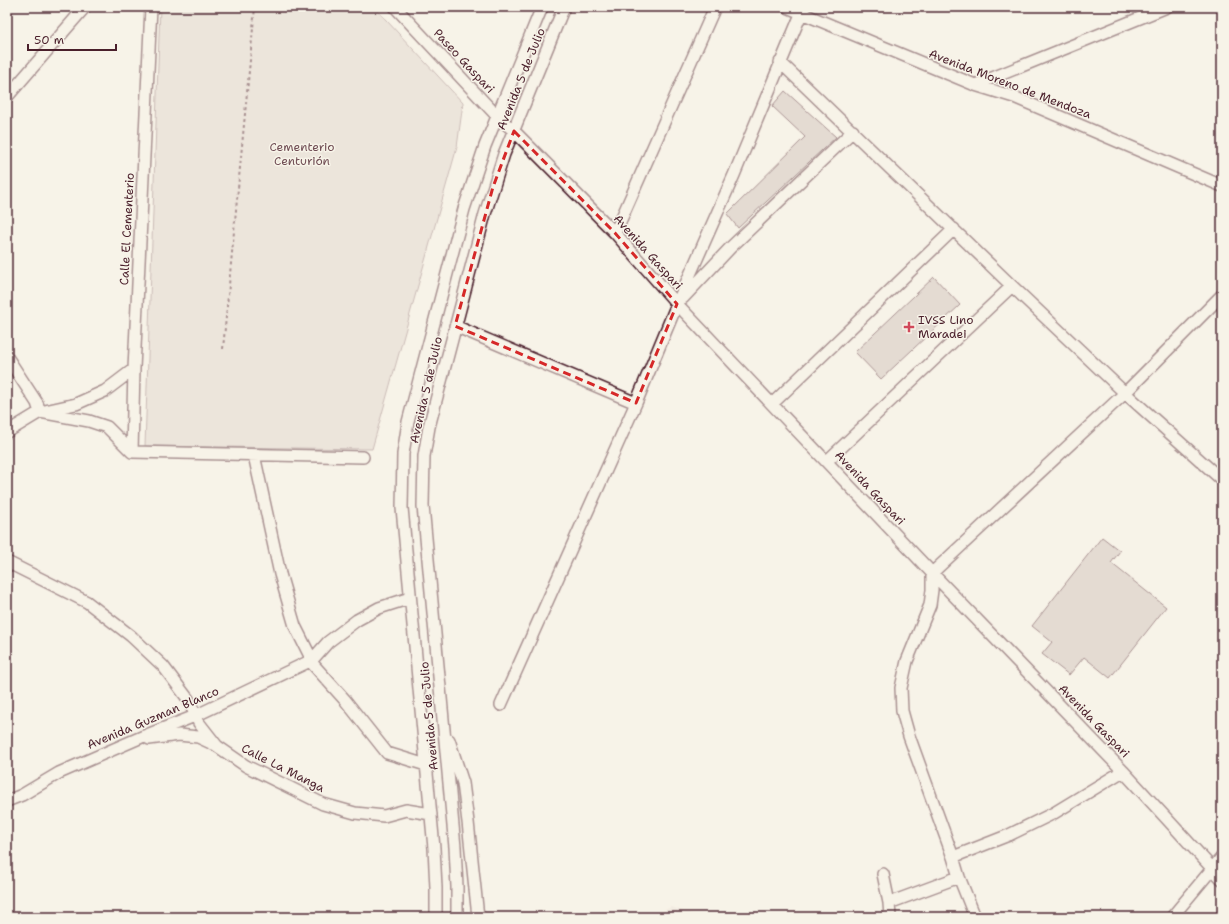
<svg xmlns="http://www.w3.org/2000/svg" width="1229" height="924" viewBox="0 0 1229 924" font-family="'Shantell Sans',sans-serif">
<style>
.built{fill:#eae3da}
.green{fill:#ded4cc;stroke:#947a7c}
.building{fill:#ccbfb9;stroke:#4a1f2b}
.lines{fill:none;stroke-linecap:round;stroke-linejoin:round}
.minor-casing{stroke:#4a1f2b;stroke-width:14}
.path{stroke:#4a1f2b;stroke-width:2;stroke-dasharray:3 3;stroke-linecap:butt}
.minor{stroke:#f7f3e8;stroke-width:11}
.marked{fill:none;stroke:#d62828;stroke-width:3;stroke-dasharray:8 5;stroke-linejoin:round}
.poi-dot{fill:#d1495b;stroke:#f7f3e8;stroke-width:1.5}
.labels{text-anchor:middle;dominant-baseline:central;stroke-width:3;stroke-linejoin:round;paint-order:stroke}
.street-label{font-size:12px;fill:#4a1f2b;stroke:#f7f3e8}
.park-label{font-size:12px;fill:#6f4c53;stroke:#f7f3e8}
.poi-label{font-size:12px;fill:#4a1f2b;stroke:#f7f3e8;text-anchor:start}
</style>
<rect width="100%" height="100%" fill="#f7f3e8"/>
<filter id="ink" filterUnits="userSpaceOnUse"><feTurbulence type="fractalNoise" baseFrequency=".025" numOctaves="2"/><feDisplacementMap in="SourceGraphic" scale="8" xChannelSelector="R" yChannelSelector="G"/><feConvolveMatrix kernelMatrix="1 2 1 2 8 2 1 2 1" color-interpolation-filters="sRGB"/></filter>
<g filter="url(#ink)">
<path class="built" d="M671,907L700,917H651Z"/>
<path class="green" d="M160,7H374L463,103L457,147L372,449L145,446Z"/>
<path class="building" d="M785,91L836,137L738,228L727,214L805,137L772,106Z
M934,277L960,305L881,379L855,352Z
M1102,537L1120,551L1111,563L1166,607L1110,678L1084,657L1069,675L1042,654L1052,642L1032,626Z"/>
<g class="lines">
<defs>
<path id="minor" d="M395,7L497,116L514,131L615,233L677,304L932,573L1123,771L1222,879
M787,7L975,85L1014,97L1222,186
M780,62L1012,286L1125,393L1222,480
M975,85L1167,7
M7,97L85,7
M615,233L715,7
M683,298L731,247L853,131
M455,326L636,403
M7,357L37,403L40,412L89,421L107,427L132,452L363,457
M772,404L954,229
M7,432L40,412L76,404L105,391L134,369
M132,452L134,369L151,7
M254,455L280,574L295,626L312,660L310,661L345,700L387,753L426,765
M827,461L1012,286
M7,562L87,602L131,636L163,666L188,699L199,723L217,746L246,766L323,804L355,813L384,816L406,810L431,814
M312,660L328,642L357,620L379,608L410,598
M501,705L636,403L677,304L734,175L804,7
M149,739L179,735L198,737L213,744
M449,740L463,783L468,822L478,917
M7,801L22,795L59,773L144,736L195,716L310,661
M953,857L1009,835L1054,813L1123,771
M883,874L889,903
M436,917V888L434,848L402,508L403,454L408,422L464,209L485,146L542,7
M457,917V887L455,847L423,506L424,456L429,427L485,214L504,154L564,7
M890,917L889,903L959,877
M975,917L959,877L953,857L909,736L902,711L901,688L907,661L930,605L932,590V573L1125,393L1222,295
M1172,917L1222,857"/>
</defs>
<use href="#minor" class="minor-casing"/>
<path class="path" d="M223,349L255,7"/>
<use href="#minor" class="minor"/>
</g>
</g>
<path d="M0 0H1229V924H0ZM514,131L615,233L677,304L636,403L455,326L493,187Z" fill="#f7f3e8" fill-opacity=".55" fill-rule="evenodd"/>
<path class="marked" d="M514,131L615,233L677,304L636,403L455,326L493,187Z"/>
<path class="poi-dot" d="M907 321h4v4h4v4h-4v4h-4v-4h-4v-4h4z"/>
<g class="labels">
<g class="street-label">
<text transform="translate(464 61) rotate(47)">Paseo Gaspari</text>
<text transform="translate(521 79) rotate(-68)">Avenida 5 de Julio</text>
<text transform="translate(1010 84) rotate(21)">Avenida Moreno de Mendoza</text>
<text transform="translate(127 229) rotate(-87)">Calle El Cementerio</text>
<text transform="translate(648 252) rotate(48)">Avenida Gaspari</text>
<text transform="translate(426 390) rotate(-77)">Avenida 5 de Julio</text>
<text transform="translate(870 488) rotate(47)">Avenida Gaspari</text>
<text transform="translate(429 716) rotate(-95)">Avenida 5 de Julio</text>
<text transform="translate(153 718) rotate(-23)">Avenida Guzman Blanco</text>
<text transform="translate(1094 721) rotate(46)">Avenida Gaspari</text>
<text transform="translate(283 768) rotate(27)">Calle La Manga</text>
</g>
<g class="park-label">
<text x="302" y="147">Cementerio<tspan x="302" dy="14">Centurión</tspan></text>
</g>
<g class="poi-label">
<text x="918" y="320">IVSS Lino<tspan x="918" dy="14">Maradei</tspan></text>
</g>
</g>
<rect width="1229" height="924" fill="none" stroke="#f7f3e8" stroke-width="24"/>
<rect x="12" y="12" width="1205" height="900" fill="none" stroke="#4a1f2b" stroke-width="1.5" filter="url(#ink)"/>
<path d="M28 44v6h88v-6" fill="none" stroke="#4a1f2b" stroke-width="2"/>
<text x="34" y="44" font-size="12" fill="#4a1f2b" stroke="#f7f3e8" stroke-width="3" paint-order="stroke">50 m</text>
</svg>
